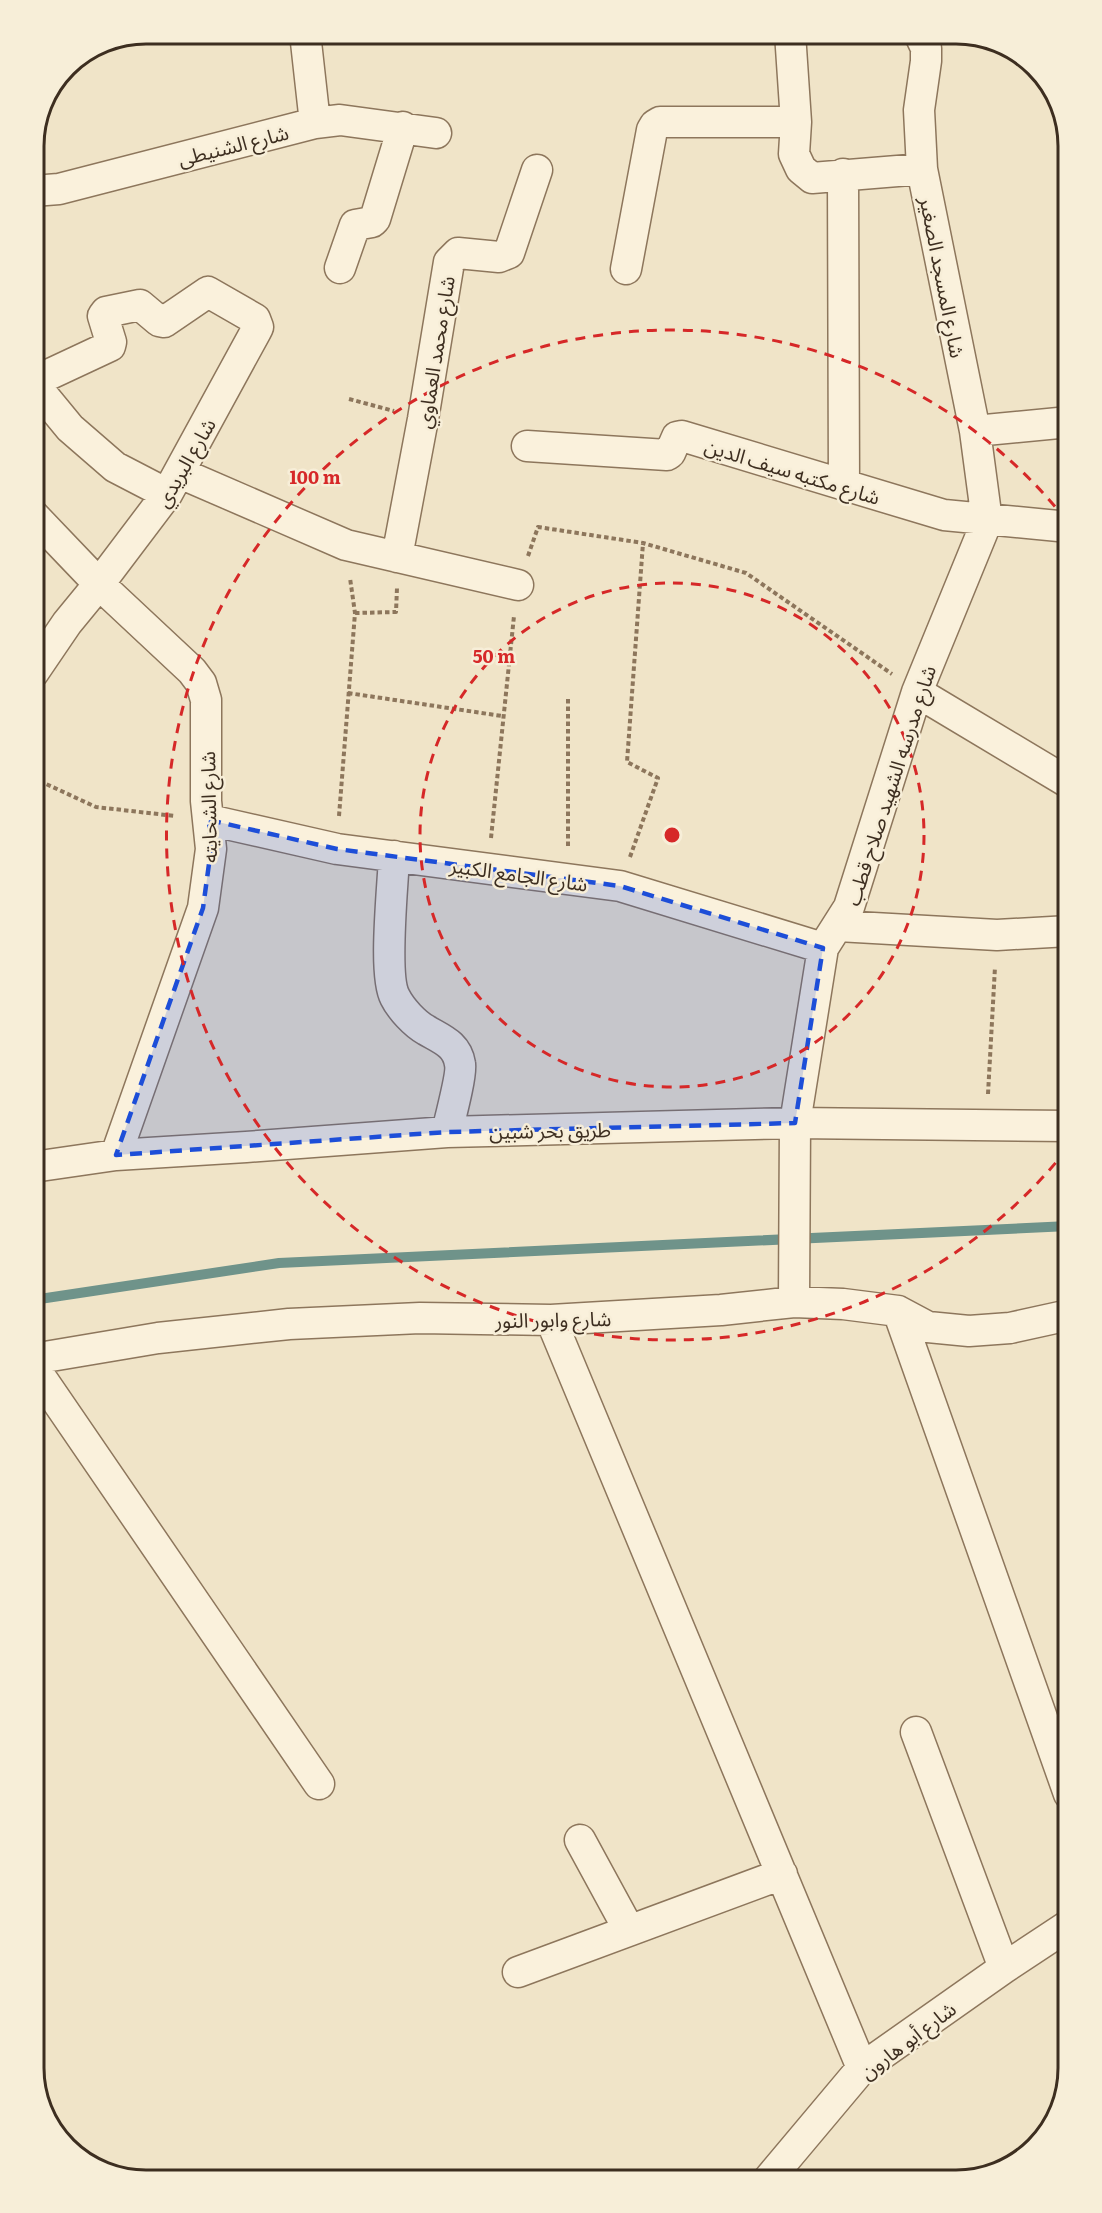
<svg xmlns="http://www.w3.org/2000/svg" width="1102" height="2213" viewBox="0 0 1102 2213" font-family="Literata,'Noto Sans Arabic',serif">
<style>
.lines{fill:none;stroke-linecap:round;stroke-linejoin:round}
.stream{stroke:#6f938a;stroke-width:10}
.street-casing{stroke:#8d765c;stroke-width:33}
.path{stroke:#8d765c;stroke-width:4;stroke-dasharray:4.5 3;stroke-linecap:butt}
.street{stroke:#faf1dc;stroke-width:30}
.marked{fill:#1d4ed8;fill-opacity:0.2;stroke:#1d4ed8;stroke-width:4.5;stroke-dasharray:12 8;stroke-linejoin:round}
.ring{fill:none;stroke:#d62828;stroke-width:3;stroke-dasharray:10 8}
.labels{text-anchor:middle;dominant-baseline:central;stroke-width:5;stroke-linejoin:round;paint-order:stroke}
.street-label{font-size:20px;fill:#3d2e20;stroke:#f7eed8}
.rim{fill:none;stroke:#3d2e20;stroke-width:3}
.centre{fill:#d62828;stroke:#f7eed8;stroke-width:3}
.ring-label{font-size:18px;text-anchor:middle;font-weight:bold;fill:#d62828;stroke:#f7eed8;stroke-width:5;stroke-linejoin:round;paint-order:stroke}
</style>
<rect width="100%" height="100%" fill="#f0e4c8"/>
<g class="lines">
<path class="stream" d="M33,1300L279,1263L1069,1226"/>
<defs>
<path id="street" d="M305,33L315,123
M790,33L796,122L794,154L801,169L812,178L922,169
M843,174L844,485
M33,191L59,189L315,123L340,120L436,133
M340,268L355,225L372,222L375,219L403,127
M626,269L652,130L655,125L660,122H796
M33,383L70,428L115,467L167,494
M975,431L1069,422
M527,446L667,455L670,453L677,437L682,436L944,515L1069,527
M180,473L346,545L518,585
M33,515L99,584L192,671L201,683L206,700V801L211,849L203,908L116,1155
M397,557L423,419L449,262L458,253L499,257L509,253L537,170
M33,673L67,623L99,584L167,494L256,331L258,327L255,319L208,292L164,322L159,321L140,305L106,312L103,316L111,342L110,346L33,382
M917,692L1069,783
M209,820L337,849L620,886L823,948
M394,856C393,886 383,975 395,997C401,1009 415,1024 426,1030C441,1039 457,1044 460,1064C462,1074 450,1119 447,1132
M838,926L997,935L1069,931
M33,1167L116,1155L246,1147L447,1132L795,1123L1069,1126
M794,1302L795,1123L823,948L849,907L917,692L987,521L975,431L922,169L919,110L926,61V48L919,33
M898,1311L1069,1794
M551,1320L862,2068
M33,1359L158,1338L289,1324L420,1318L551,1320L721,1310L794,1302L843,1304L898,1311L928,1327L969,1331L1010,1328L1069,1315
M33,1366L319,1784
M916,1732L1004,1968
M580,1840L629,1930
M518,1972L782,1874
M768,2180L862,2068L1004,1968L1069,1925"/>
</defs>
<use href="#street" class="street-casing"/>
<path class="path" d="M349,399L394,411
M528,556L538,527L643,543L746,573L892,674
M355,613L396,612L397,588
M348,693L502,716
M568,699V849
M33,778L96,807L175,816
M339,816L355,613L350,578
M491,838L514,616
M630,857L658,778L627,762L643,543
M988,1094L995,967"/>
<use href="#street" class="street"/>
</g>
<path class="marked" d="M209,820L337,849L620,886L823,948L795,1123L447,1132L116,1155L203,908L211,849Z"/>
<g class="ring">
<circle cx="672" cy="835" r="252"/>
<path d="M1067 1149A505 505 0 1 1 1067 521"/>
</g>
<g class="labels">
<g class="street-label">
<text transform="translate(233 144) rotate(-14)">شارع الشنيطى</text>
<text transform="translate(944 277) rotate(79)">شارع المسجد الصغير</text>
<text transform="translate(434 352) rotate(-81)">شارع محمد العماوي</text>
<text transform="translate(184 462) rotate(-60)">شارع البريدي</text>
<text transform="translate(793 470) rotate(17)">شارع مكتبه سيف الدين</text>
<text transform="translate(889 785) rotate(-72)">شارع مدرسه الشهيد صلاح قطب</text>
<text transform="translate(207 807) rotate(-91)">شارع الشحايته</text>
<text transform="translate(519 873) rotate(8)">شارع الجامع الكبير</text>
<text transform="translate(550 1129) rotate(-1)">طريق بحر شبين</text>
<text transform="translate(553 1318) rotate(-1)">شارع وابور النور</text>
<text transform="translate(907 2039) rotate(-37)">شارع أبو هارون</text>
</g>
</g>
<path d="M0 0H1102V2213H0ZM146 44H956A102 102 0 0 1 1058 146V2068A102 102 0 0 1 956 2170H146A102 102 0 0 1 44 2068V146A102 102 0 0 1 146 44Z" fill="#f7eed8" fill-rule="evenodd"/>
<path class="rim" d="M146 44H956A102 102 0 0 1 1058 146V2068A102 102 0 0 1 956 2170H146A102 102 0 0 1 44 2068V146A102 102 0 0 1 146 44Z"/>
<circle cx="672" cy="835" r="9" class="centre"/>
<g class="ring-label">
<text x="315" y="484">100 m</text>
<text x="494" y="663">50 m</text>
</g>
</svg>
